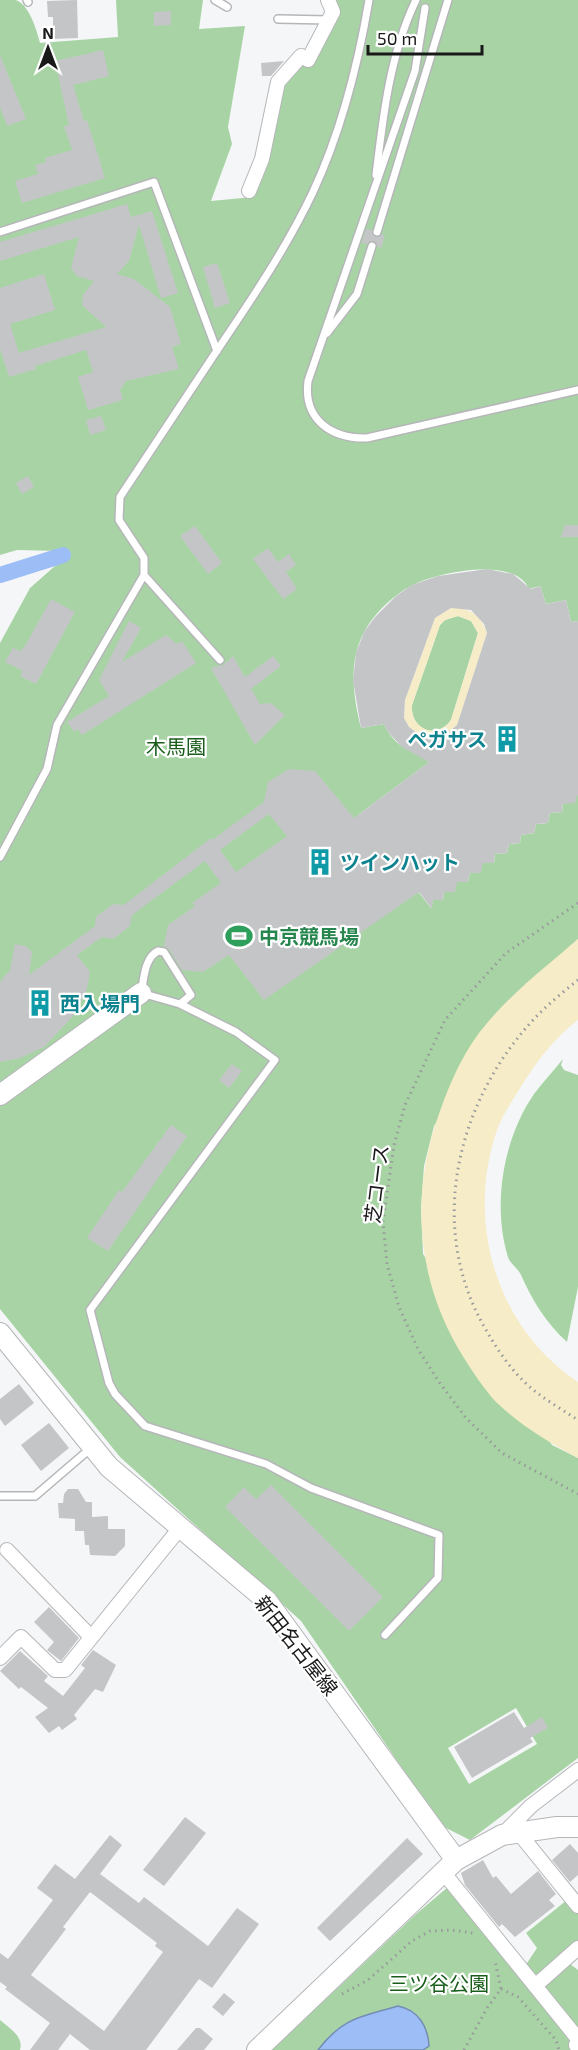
<svg xmlns="http://www.w3.org/2000/svg" width="578" height="2050" viewBox="0 0 578 2050" font-family="'Exo 2','Noto Sans JP',sans-serif">
<style>
.green{fill:#a8d4a5;fill-rule:evenodd}
.sand{fill:#f6ecc7;fill-rule:evenodd}
.water{fill:#9cbdf6;stroke:#758cb4;stroke-width:1.5}
.lines{fill:none;stroke-linecap:round;stroke-linejoin:round}
.canal{stroke:#9cbdf6;stroke-width:16}
.building{fill:#c4c5c7;fill-rule:evenodd}
.lane-casing{stroke:#b5b6b8;stroke-width:10}
.street-casing{stroke:#b5b6b8;stroke-width:16}
.secondary-casing{stroke:#b5b6b8;stroke-width:22}
.path{stroke:#98999b;stroke-width:3;stroke-dasharray:1.5 4.5;stroke-linecap:butt}
.lane{stroke:#fff;stroke-width:7}
.street{stroke:#fff;stroke-width:14}
.secondary{stroke:#fff;stroke-width:20}
.labels{text-anchor:middle;dominant-baseline:central;stroke-width:4.5;stroke-linejoin:round;paint-order:stroke}
.culture-label{font-size:20px;font-weight:bold;fill:#0d838f;stroke:#fff;text-anchor:start}
.park-label{font-size:20px;fill:#195d1b;stroke:#fff}
.leisure-label{font-size:20px;font-weight:bold;fill:#27864d;stroke:#fff;text-anchor:start}
.street-label{font-size:20px;fill:#19191a;stroke:#fff}
</style>
<rect width="100%" height="100%" fill="#f5f6f8"/>
<path class="green" d="M0,0C5,0 11,0 15,0C29,3 37,31 40,43L118,37L116,0H203L199,29L245,26L228,127L232,144L211,201L253,197L284,85L303,63L333,0H578V621L571,622L566,600L546,604L540,586L529,589C516,556 437,572 413,585C391,596 369,618 360,641C349,669 354,700 361,728L384,724C395,748 412,753 436,757L358,815L431,908L433,900H443L444,892L457,882H468L470,873L483,863H494L495,854L507,853L509,844L520,843L521,835L534,833L536,824L548,823L550,813L562,812L563,804L578,794V939L566,950L434,1126L424,1166L421,1209L423,1254L552,1445L578,1458V1758L470,1840L442,1826L301,1621L120,1457L0,1309V643L30,588L64,558L61,551L17,550L0,555ZM516,1708L537,1744L469,1784L448,1748Z
M458,616L471,621L478,633L451,720C437,740 410,730 412,705L440,625L445,620Z
M563,1059L561,1065L564,1070L578,1075V1287L567,1342C546,1323 532,1300 521,1275C517,1267 511,1265 508,1257C492,1205 503,1139 534,1094C543,1082 554,1070 563,1059Z
M448,1887L571,2039L576,2050H272L415,1915Z
M567,1900L578,1913V1944L537,1981L525,1966L537,1948L526,1933Z
M570,1964L578,1970V2030L544,1986Z
M0,2020C9,2028 24,2036 20,2050H0Z"/>
<path class="sand" d="M451,608C470,607 481,615 487,633L457,725L443,737L424,738L409,727L404,718L405,700L435,618ZM458,616L471,621L478,633L451,720C437,740 410,730 412,705L440,625L445,620Z
M578,939V1020C555,1037 537,1061 522,1085C513,1100 501,1116 496,1133C466,1225 497,1328 578,1382V1458C548,1442 520,1425 496,1402C484,1389 473,1372 464,1358C417,1284 409,1196 439,1114C450,1082 465,1048 488,1022C514,991 547,966 578,939Z"/>
<path class="water" d="M398,2006C418,2010 428,2026 429,2046L423,2050H318C343,2017 361,2017 398,2006Z"/>
<g class="lines">
<path class="canal" d="M0,575L63,555"/>
</g>
<path class="building" d="M77,0L78,38L53,39V17H48L47,1Z
M171,11V25L154,26V12Z
M103,50L109,76L73,85L84,121L87,120L105,178L22,203L15,181L38,174L35,165L46,162L45,158L72,150L64,126L69,125L55,61Z
M0,55L26,119L7,126L0,107Z
M284,61L271,76H262L261,63Z
M127,204L131,217L152,211L178,293L161,298L139,225L129,261L117,274L134,279L170,307L181,344L172,347L179,369L126,381L120,390L123,400L88,410L78,377L93,372L86,350L35,366L36,369L9,377L0,349V288L44,274L55,310L10,324L19,353L106,327L82,305L83,295L94,281L77,276L71,268L79,237L0,261V242Z
M366,229L372,230L376,237L385,234L381,249L373,241L367,244L362,243Z
M217,263L230,303L215,308L203,267Z
M101,416L106,430L90,435L86,420Z
M28,476L34,487L22,494L16,483Z
M565,525H578V537H561Z
M195,526L222,563L208,574L180,536Z
M268,548L278,562L289,554L296,565L286,572L297,589L283,599L253,559Z
M487,569L513,574L531,589L540,586L546,604L566,600L571,622L578,621V794L575,803L563,804L562,812L550,813L548,823L536,824L534,833L521,835L520,843L509,844L507,853L495,854L494,863H483L481,873H470L468,882H457L455,892H444L443,900H433L432,909L419,892L264,1000L229,955L203,972L182,970L169,949L164,946L168,925L195,906L192,903L221,883L205,861L132,915L130,926L113,939L102,937L77,955L90,972L87,989L73,1016L44,1047L20,1058L0,1062V982L10,970L15,944L26,946L32,952L29,975L95,926L96,917L113,904L124,905L211,838L212,840L264,802L268,782L289,769L315,771L354,818L429,762L402,747L388,732L384,724L361,728L353,680L356,653L364,632L375,617L396,596L412,585L438,576ZM451,608L471,610L484,624L487,633L457,725L443,737L424,738L409,727L404,718L405,700L435,618ZM269,814L287,836L236,872L220,850Z
M51,599L75,612L36,684L20,676L23,671L5,662L13,648L20,651L25,646Z
M129,621L141,628L122,662L166,635L177,644L182,641L196,663L82,735L78,729L74,732L67,722L109,696L99,680Z
M233,656L245,677L273,656L281,666L251,689L260,704L271,703L285,715L255,745L211,668L223,665Z
M232,1064L242,1071L229,1088L219,1080Z
M171,1125L187,1136L108,1251L87,1238L119,1190L122,1192Z
M19,1384L34,1403L5,1426L0,1419V1399Z
M49,1423L69,1448L41,1471L21,1445Z
M271,1485L383,1597L349,1631L225,1507L244,1487L256,1499Z
M68,1489H78L86,1502H92V1517L108,1516V1529H125V1546L115,1556L90,1555L89,1545H85L84,1531H75V1519L59,1518L58,1503H63L64,1494Z
M49,1607L79,1638L61,1661L47,1650L54,1642L34,1622Z
M93,1650L116,1665L103,1692L95,1689L74,1715L77,1719L62,1730L59,1726L49,1733L35,1717L48,1708L21,1687L19,1689L0,1671L20,1651L48,1676L44,1681L63,1696L85,1668L81,1665Z
M514,1712L524,1728L542,1717L548,1728L530,1738L533,1742L472,1778L454,1747Z
M185,1817L206,1833L164,1886L143,1870Z
M110,1835L122,1845L100,1874L139,1903L144,1897L208,1946L237,1908L259,1924L212,1988L199,1979L146,2050H90L70,2034L58,2050H30L50,2023L5,1989L7,1987L0,1982V1953L8,1959L53,1900L37,1888L55,1864L75,1879ZM90,1892L157,1943L155,1946L163,1952L104,2031L31,1975L66,1929L63,1927Z
M407,1838L423,1854L330,1941L317,1928Z
M570,1844L578,1853V1875L570,1882L552,1860Z
M483,1860L493,1878L496,1876L511,1894L538,1871L556,1894L549,1900L555,1906L515,1937L502,1924L499,1927L465,1885L461,1873Z
M224,1993L235,2002L223,2016L212,2007Z
M196,2028H200L213,2039L204,2050H177Z"/>
<g class="lines">
<defs>
<path id="lane" d="M27,0L28,2
M215,0L227,7
M425,8L415,71L308,381C303,420 332,439 367,438L578,390
M278,19L329,20
M376,175C383,116 390,54 416,0
M0,232L154,182L217,351
M377,232L448,0
M327,333L357,294L372,246
M144,575L220,660
M0,857L47,769L57,725L144,575V558L119,520L120,497C152,449 184,400 216,352C251,300 286,249 313,192C341,132 358,65 369,0
M158,951L164,952L191,995L180,1004L141,993C144,980 144,958 158,951Z
M180,1004L236,1032L275,1060L90,1310L109,1383L115,1394L145,1426L266,1464L311,1488L439,1535L438,1578L385,1635
M0,1496H35L91,1448"/>
<path id="street" d="M249,191L262,159L278,82L301,56L308,60L333,12L328,0
M7,1550L91,1637
M0,1658L21,1637L55,1670H65L180,1528
M518,1832L578,1906
M502,1835L531,1806L578,1770
M443,1872L578,2039L576,2045L578,2048
M535,1986L578,1948"/>
<path id="secondary" d="M0,1095L141,993
M0,1333L109,1467L267,1601L456,1860
M257,2050L456,1860L502,1835L557,1827H578"/>
</defs>
<use href="#lane" class="lane-casing"/>
<use href="#street" class="street-casing"/>
<use href="#secondary" class="secondary-casing"/>
<path class="path" d="M578,903L506,953L445,1020L405,1105L394,1145L383,1222L387,1264L399,1307L418,1349L439,1382L466,1418L502,1453L578,1494
M578,980C563,992 547,1005 534,1019C461,1097 429,1214 477,1313C491,1341 511,1373 536,1392C549,1402 564,1411 578,1420
M501,1989L518,1997L556,2040L559,2050
M342,1994L368,1980L412,1941L430,1931L451,1930L473,1933
M464,2050L487,2008L501,1989L495,1961"/>
<use href="#lane" class="lane"/>
<use href="#street" class="street"/>
<use href="#secondary" class="secondary"/>
</g>
<defs>
<symbol id="building-bare" viewBox="-9 -9 18 18"><path d="M-4-6H4V6H1V3H-1V6H-4ZM-2.5-4.3h1.7v1.8h-1.7ZM.8-4.3h1.7v1.8H.8ZM-2.5-1h1.7V.8h-1.7ZM.8-1h1.7V.8H.8Z" fill="#0f9aa8" stroke="#fff" stroke-width="2.5" paint-order="stroke"/></symbol>
<symbol id="stadium-bare" viewBox="-9 -9 18 18"><path d="M0-5a6.5 5 0 1 0 0 10a6.5 5 0 1 0 0-10ZM-3.5-1.8h7v3.6h-7Z" fill="#2e9e5b" stroke="#fff" stroke-width="2.5" paint-order="stroke"/></symbol>
</defs>
<g fill-rule="evenodd">
<use href="#building-bare" x="488" y="720" width="38" height="38"/>
<use href="#building-bare" x="301" y="843" width="38" height="38"/>
<use href="#stadium-bare" x="220" y="917" width="38" height="38"/>
<use href="#building-bare" x="21" y="984" width="38" height="38"/>
</g>
<g class="labels">
<g class="culture-label">
<text x="487" y="739" text-anchor="end">ペガサス</text>
<text x="340" y="862">ツインハット</text>
<text x="60" y="1003">西入場門</text>
</g>
<g class="park-label">
<text x="176" y="746">木馬園</text>
<text x="439" y="1983">三ツ谷公園</text>
</g>
<g class="leisure-label">
<text x="259" y="936">中京競馬場</text>
</g>
<g class="street-label">
<text transform="translate(376 1184) rotate(-83)">芝コース</text>
<text transform="translate(297 1645) rotate(52)">新田名古屋線</text>
</g>
</g>
<g transform="translate(48 48)" stroke="#ffffff" stroke-width="4.5" paint-order="stroke">
<path d="M0-4.5L10 22L0 15L-10 22Z" fill="#19191a"/>
<text y="-9" font-size="16" font-weight="bold" text-anchor="middle" fill="#19191a">N</text>
</g>
<path d="M368 45v9h114v-9" fill="none" stroke="#19191a" stroke-width="3"/>
<text x="377" y="45" font-size="18" fill="#19191a" stroke="#ffffff" stroke-width="4.5" paint-order="stroke">50 m</text>
</svg>
